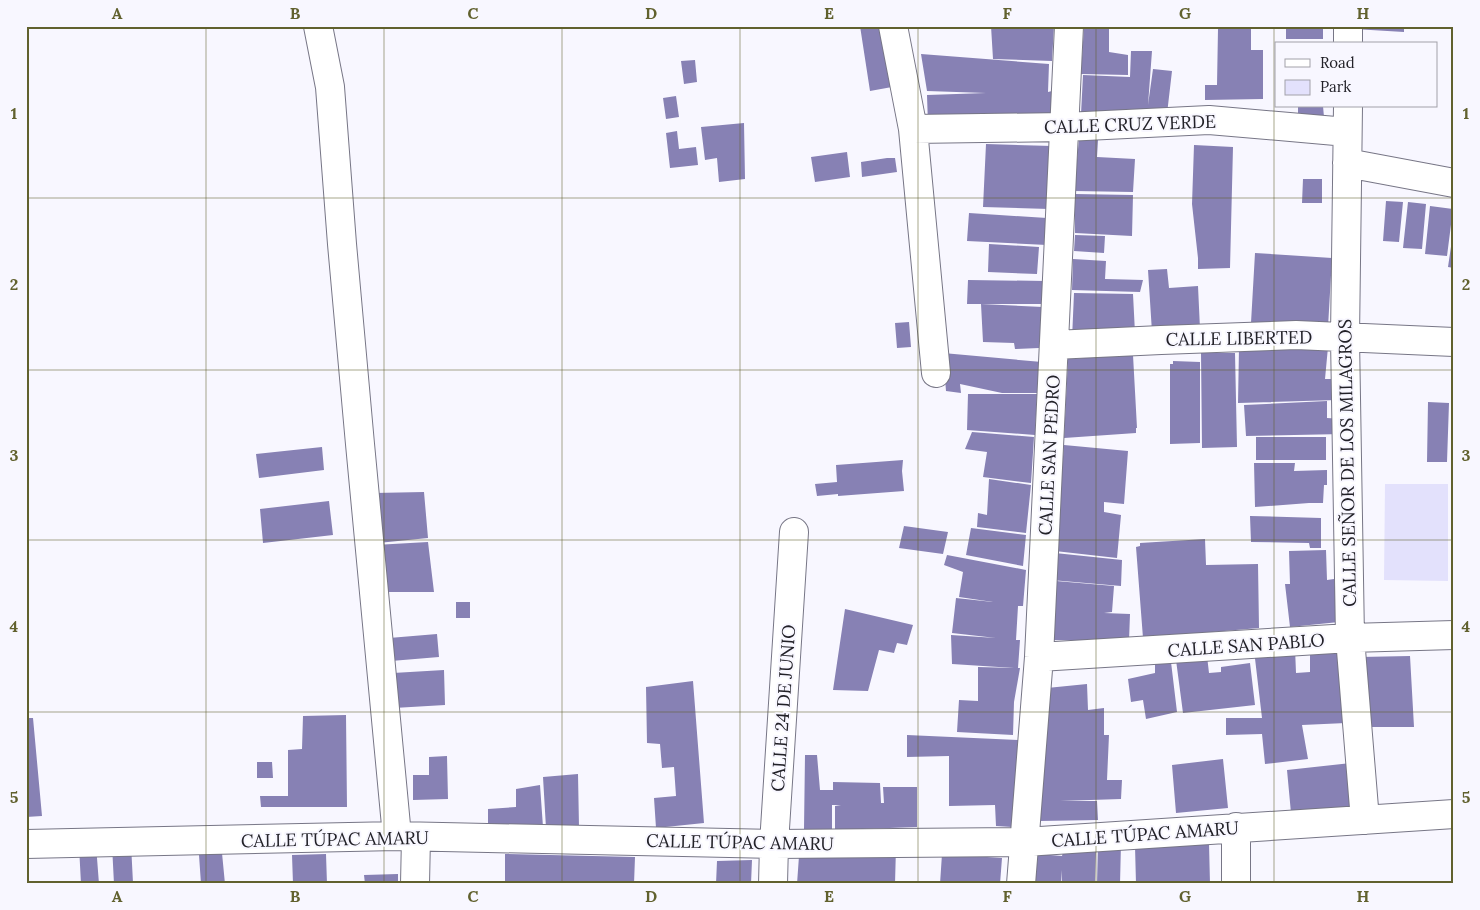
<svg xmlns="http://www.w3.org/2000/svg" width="1480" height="910" viewBox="0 0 1480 910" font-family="Lora,serif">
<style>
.green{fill:#e3e1fc}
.building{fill:#8781b4}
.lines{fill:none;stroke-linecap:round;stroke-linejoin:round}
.street-casing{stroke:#777686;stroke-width:30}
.street{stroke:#fff;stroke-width:28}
.grid{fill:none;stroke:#61612e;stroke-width:1;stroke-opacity:0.55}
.labels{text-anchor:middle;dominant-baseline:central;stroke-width:4;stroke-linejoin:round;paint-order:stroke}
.street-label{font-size:18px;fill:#222128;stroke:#f8f7ff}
.neatline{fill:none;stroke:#61612e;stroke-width:2}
.grid-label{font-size:16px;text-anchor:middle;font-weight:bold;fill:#61612e}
</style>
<rect width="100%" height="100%" fill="#f8f7ff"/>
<path class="green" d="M1385,484H1448V581L1384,580Z"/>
<path class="building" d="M860,26H882L892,87L870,91Z
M991,26H1054L1052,61L993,59Z
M1084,26H1109V52L1128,55V75L1081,74Z
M1286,26H1323V39H1286Z
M1354,26H1404V32L1354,29Z
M1251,28V50H1263V99L1205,100V85H1217L1218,29Z
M1294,42H1308V44H1294Z
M1131,51H1152L1148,105L1153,69L1172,71L1167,114H1081L1083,75L1130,77Z
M921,54L1049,64L1048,92L1052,91L1053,122L928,125L927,95L986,93L927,91Z
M695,60L697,82L684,84L681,61Z
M676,96L679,117L666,119L663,98Z
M1298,106H1323L1324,117L1298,118Z
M744,123L745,179L719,182L717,158L705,160L701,127Z
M677,131L679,149L696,147L698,165L670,168L666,133Z
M1079,139L1098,140L1097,157L1135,159L1133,192L1074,191Z
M986,144L1052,146L1049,209L983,207Z
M1194,145L1233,147L1230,268L1198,269V258L1192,204Z
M847,152L850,177L815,182L811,157Z
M887,158H895L897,172L862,177L861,162Z
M1303,179H1322V203H1302Z
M1075,194L1133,195L1132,236L1075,233Z
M1386,201L1403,202L1399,242L1383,241Z
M1408,202L1426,204L1422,249L1403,248Z
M1430,206L1453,209L1447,256L1425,254Z
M969,213L1047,218V245L967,241Z
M1453,233H1454V268L1448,267Z
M1075,235L1105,236L1104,253L1074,251Z
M989,244L1039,247L1037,274L988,272Z
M1255,253L1332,258L1328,327L1251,323Z
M1073,259L1106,261L1105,279L1143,280L1140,292L1072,290Z
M1167,269L1169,288L1198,286L1200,329L1152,332L1148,270Z
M968,280L1045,281V304H967Z
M1074,293L1133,294L1135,333L1072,339Z
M981,304L1043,307L1039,348L1015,349L1014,343L983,342Z
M909,322L911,347L897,348L895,323Z
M1328,347L1325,379H1338L1337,400L1238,403L1239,348Z
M943,353L1042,362L1041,393H1002L960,384L961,393L946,391Z
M1201,353H1235L1237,447L1202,448Z
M1133,355L1137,428H1136V433L1064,438L1068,359Z
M1173,361L1200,362V443L1170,444V364H1173Z
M968,394H1037L1035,435L967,430Z
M1327,401V418L1343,419V434L1246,436L1244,405Z
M1428,402L1449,403L1447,462H1427Z
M972,432L1034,437L1031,483L983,477L987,452L965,449Z
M1256,437H1326V460H1256Z
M1064,445L1128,451L1124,504L1104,502V512L1121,515L1117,558L1055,551Z
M322,447L324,470L259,478L256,454Z
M903,460L902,471L904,491L838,496V494L817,496L815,484L837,482L836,465Z
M1254,463H1295L1294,471L1327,470V485H1324L1323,503H1309L1255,507Z
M989,479L1031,485L1026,533L977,527L978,513L987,515Z
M424,492L428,538L378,543L374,493Z
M329,501L333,535L263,543L260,509Z
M1250,516L1321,518V548H1310L1309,543L1251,542Z
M904,526L948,532L943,554L899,548Z
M971,528L1026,535L1023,566L966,555Z
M1205,539L1206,565L1258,564L1259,628L1143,638L1136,547L1140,546V543Z
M428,542L434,592H380L375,545Z
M1326,550L1327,580L1334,579L1339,622L1290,627L1285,584H1290L1289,551Z
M1055,553L1122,560L1121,586L1051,580Z
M947,555L1026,570L1023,606H1018L1016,640H1020L1018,668H1020L1014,702L1013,735L957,732L959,700L978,701V667L1014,668L952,664L951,635L996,638L952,633L956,598L993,602L959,597L963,572L944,565Z
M1056,581L1114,586L1112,612L1104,613L1130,614L1129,641L1050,640Z
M456,602H470V618H456Z
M845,609L913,625L907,645L897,643L894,653L879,650L868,691L833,690Z
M437,634L439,657L391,661L389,638Z
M1295,648L1296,673L1310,672V652L1340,650L1346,723L1302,725L1308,759L1265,764L1262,734L1226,735V718H1262L1254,650Z
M1207,656L1209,673L1221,672V667L1250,663L1255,705L1183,713L1176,660Z
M1410,656L1414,727H1365L1360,657Z
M1171,662L1177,712L1146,719L1143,700L1131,702L1128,679L1155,673V664Z
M444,670L445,705L394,708L393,673Z
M693,681L704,823L656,828L654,798L676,796L674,767L662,768L660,744L647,743L646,687Z
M1087,684L1088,710L1104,708V735H1109L1107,780H1122L1121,799L1060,801H1097L1098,820L1040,821L1047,688Z
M346,715L347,807H261L260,796H288V750L302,749L303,716Z
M26,718H33L42,816L26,817Z
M907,735L1018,740L1012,827L996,826L995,805L949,806V756L907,757Z
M805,755H817L820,790H833V782L880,783L881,803H884L883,787H917V827L835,830V806L841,805H832V829H804Z
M447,756L448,799L413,800V775H429V757Z
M1223,759L1228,808L1176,813L1172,765Z
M257,762H272L273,778H257Z
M1351,763L1355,807L1291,813L1287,770Z
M578,774L579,827L546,828L543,777Z
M540,785L543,827H488V809L516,807V789Z
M1098,843H1121L1120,884H1097Z
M1209,843L1210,884H1136L1135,846Z
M131,844L133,883L114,884L112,845Z
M96,845L99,884H81L79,846Z
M896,847L895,884H797L799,856Z
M1096,850L1095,884H1062L1061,870V884H1035L1038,854L1062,856L1063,852Z
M222,853L225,884H201L199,855Z
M326,854L327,884H293L292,855Z
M505,854L635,857L634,884H505Z
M942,854L1002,858L1000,884H940Z
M752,860L751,884H716L717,861Z
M398,874V884H365L364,875Z"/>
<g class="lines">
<defs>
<path id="street" d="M318,26L330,87L342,244L360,444L397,836
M893,26L913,129L936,373
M1348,44V26
M1348,106L1345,338L1350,638L1365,820
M913,129L1065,127L1209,120L1347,132
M1347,163L1454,183
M1054,345L1161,340L1296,335L1454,342
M1039,657L1350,638L1454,635
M1236,827V884
M26,844L397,836L774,844L1025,842L1454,814
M415,884L416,837
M773,884L774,844L794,532
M1021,884L1039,657L1069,26"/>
</defs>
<use href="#street" class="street-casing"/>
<use href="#street" class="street"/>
</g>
<path class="grid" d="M206,26V884M384,26V884M562,26V884M740,26V884M918,26V884M1096,26V884M1274,26V884M26,198H1454M26,370H1454M26,540H1454M26,712H1454"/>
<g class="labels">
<g class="street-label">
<text transform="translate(1130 124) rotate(-2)">CALLE CRUZ VERDE</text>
<text transform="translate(1239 338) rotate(-1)">CALLE LIBERTED</text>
<text transform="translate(1049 455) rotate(-87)">CALLE SAN PEDRO</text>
<text transform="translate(1347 463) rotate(-91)">CALLE SEÑOR DE LOS MILAGROS</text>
<text transform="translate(1246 645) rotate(-4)">CALLE SAN PABLO</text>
<text transform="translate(783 708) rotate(-86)">CALLE 24 DE JUNIO</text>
<text transform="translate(1145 834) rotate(-4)">CALLE TÚPAC AMARU</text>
<text transform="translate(335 839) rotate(-1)">CALLE TÚPAC AMARU</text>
<text transform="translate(740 842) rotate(1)">CALLE TÚPAC AMARU</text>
</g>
</g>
<rect width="1480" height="910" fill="none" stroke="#f8f7ff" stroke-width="55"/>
<rect x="1275" y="42" width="162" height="65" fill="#f8f7ff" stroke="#a2a1a9"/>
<rect x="1285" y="59" width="25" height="8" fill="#ffffff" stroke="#a2a1a9"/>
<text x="1320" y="68" font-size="15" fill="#222128">Road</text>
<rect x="1285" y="80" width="25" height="15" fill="#e3e1fc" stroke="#a2a1a9"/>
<text x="1320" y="92" font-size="15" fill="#222128">Park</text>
<rect x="28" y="28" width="1424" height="854" class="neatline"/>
<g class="grid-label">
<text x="117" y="19">A</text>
<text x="295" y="19">B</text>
<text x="473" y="19">C</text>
<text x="651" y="19">D</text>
<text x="829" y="19">E</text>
<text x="1007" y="19">F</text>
<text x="1185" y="19">G</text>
<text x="1363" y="19">H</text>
<text x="14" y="119">1</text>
<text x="1466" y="119">1</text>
<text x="14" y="290">2</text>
<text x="1466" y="290">2</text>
<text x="14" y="461">3</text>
<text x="1466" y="461">3</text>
<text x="14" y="632">4</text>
<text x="1466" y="632">4</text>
<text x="14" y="803">5</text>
<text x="1466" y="803">5</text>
<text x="117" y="902">A</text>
<text x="295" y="902">B</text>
<text x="473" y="902">C</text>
<text x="651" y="902">D</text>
<text x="829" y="902">E</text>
<text x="1007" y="902">F</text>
<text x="1185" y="902">G</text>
<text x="1363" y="902">H</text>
</g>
</svg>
